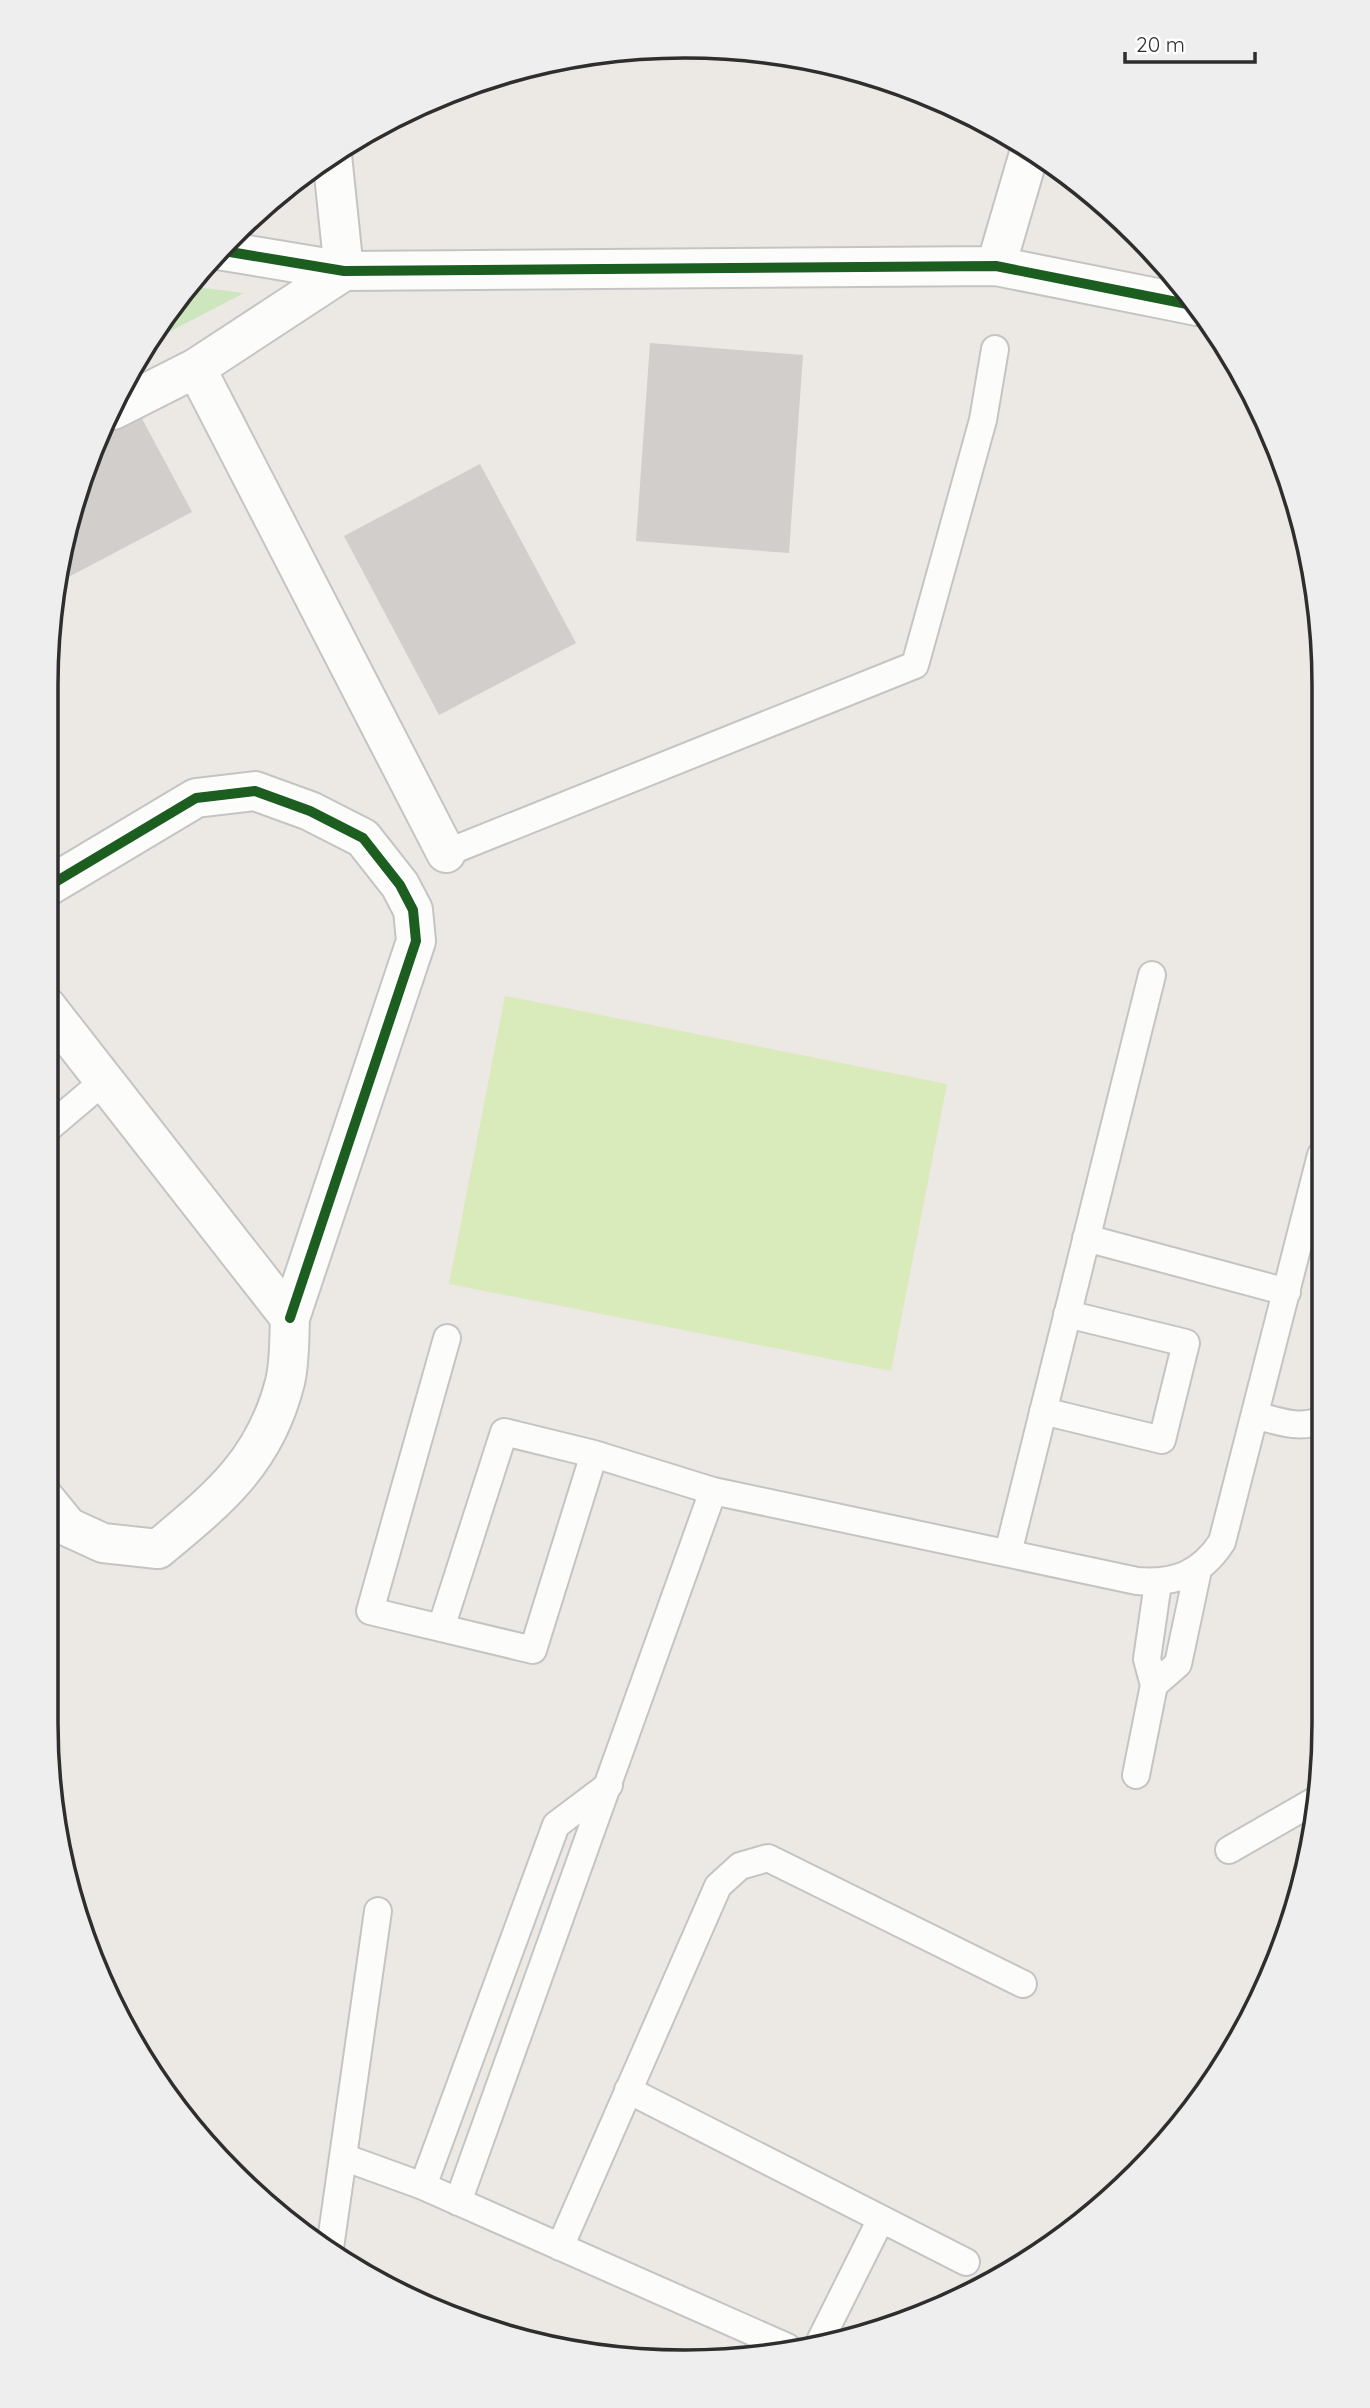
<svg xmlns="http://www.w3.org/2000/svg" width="1370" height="2408" viewBox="0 0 1370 2408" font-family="Quicksand,sans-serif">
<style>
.green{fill:#cee6be}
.pitch{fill:#d9eabb}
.building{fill:#d1cecb}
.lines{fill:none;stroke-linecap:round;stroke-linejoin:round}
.service-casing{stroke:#c5c4c5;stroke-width:30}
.minor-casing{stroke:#c5c4c5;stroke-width:42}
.service{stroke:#fcfcfb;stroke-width:26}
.minor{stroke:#fcfcfb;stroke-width:38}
.cycleway-casing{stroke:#fff;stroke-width:15}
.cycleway{stroke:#1b5e20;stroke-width:10}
.rim{fill:none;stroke:#2e2e2e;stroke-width:3.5}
</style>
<rect width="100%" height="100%" fill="#ece8e4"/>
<path class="green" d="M188,286L244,293L146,344Z"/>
<path class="pitch" d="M505,996L947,1084L891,1371L449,1284Z"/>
<path class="building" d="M650,343L803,355L789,553L636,541Z
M139,413L192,512L57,583L67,519L104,431Z
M480,464L576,643L439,715L344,536Z"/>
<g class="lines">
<defs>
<path id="service" d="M446,853L915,665L983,420L995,349
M46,1130L105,1080
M1086,1238L1287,1292
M447,1338L370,1611L533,1650L594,1454
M1043,1411L1162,1440L1186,1343L1067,1314
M1255,1415C1278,1421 1299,1430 1322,1420
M1008,1553L1152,975
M441,1628L504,1432L594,1454L713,1491
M1154,1685L1147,1659L1158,1583
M1136,1775L1154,1685L1178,1664L1198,1570
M1229,1850L1316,1800
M628,2090L966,2262
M343,2157L423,2186L787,2347
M423,2186L556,1825L609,1785
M458,2202L713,1491L1137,1581C1175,1584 1201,1574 1222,1542L1321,1155
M560,2247L718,1886L740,1866L768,1858L1023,1984
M329,2255L378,1911
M821,2339L881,2219"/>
<path id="minor" d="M218,250L344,271L996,266L1197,306
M996,266L1030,150
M196,368L446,853
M113,410L196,368L344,271L332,155
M47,887L196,798L255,791L310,811L363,838L400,885L413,910L416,941L290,1318
M46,1500L68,1527L103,1543L158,1549C218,1499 265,1462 285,1382C290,1362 289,1338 290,1318L46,1006"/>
</defs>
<use href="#service" class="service-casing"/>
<use href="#minor" class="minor-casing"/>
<use href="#service" class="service"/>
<use href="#minor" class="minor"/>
<defs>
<path id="cycleway" d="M218,250L344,271L996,266L1197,306
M47,887L196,798L255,791L310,811L363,838L400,885L413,910L416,941L290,1318"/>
</defs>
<use href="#cycleway" class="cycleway-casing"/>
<use href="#cycleway" class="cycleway"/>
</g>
<path d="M0 0H1370V2408H0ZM685 58H685A627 627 0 0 1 1312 685V1723A627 627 0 0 1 685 2350H685A627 627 0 0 1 58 1723V685A627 627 0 0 1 685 58Z" fill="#eee" fill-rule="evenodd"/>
<path class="rim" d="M685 58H685A627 627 0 0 1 1312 685V1723A627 627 0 0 1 685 2350H685A627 627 0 0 1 58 1723V685A627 627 0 0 1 685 58Z"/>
<path d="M1125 52v10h130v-10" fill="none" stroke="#2e2e2e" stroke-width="3.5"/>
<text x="1136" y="52" font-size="21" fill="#2e2e2e" stroke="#ffffff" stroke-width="5" paint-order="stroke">20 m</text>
</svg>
